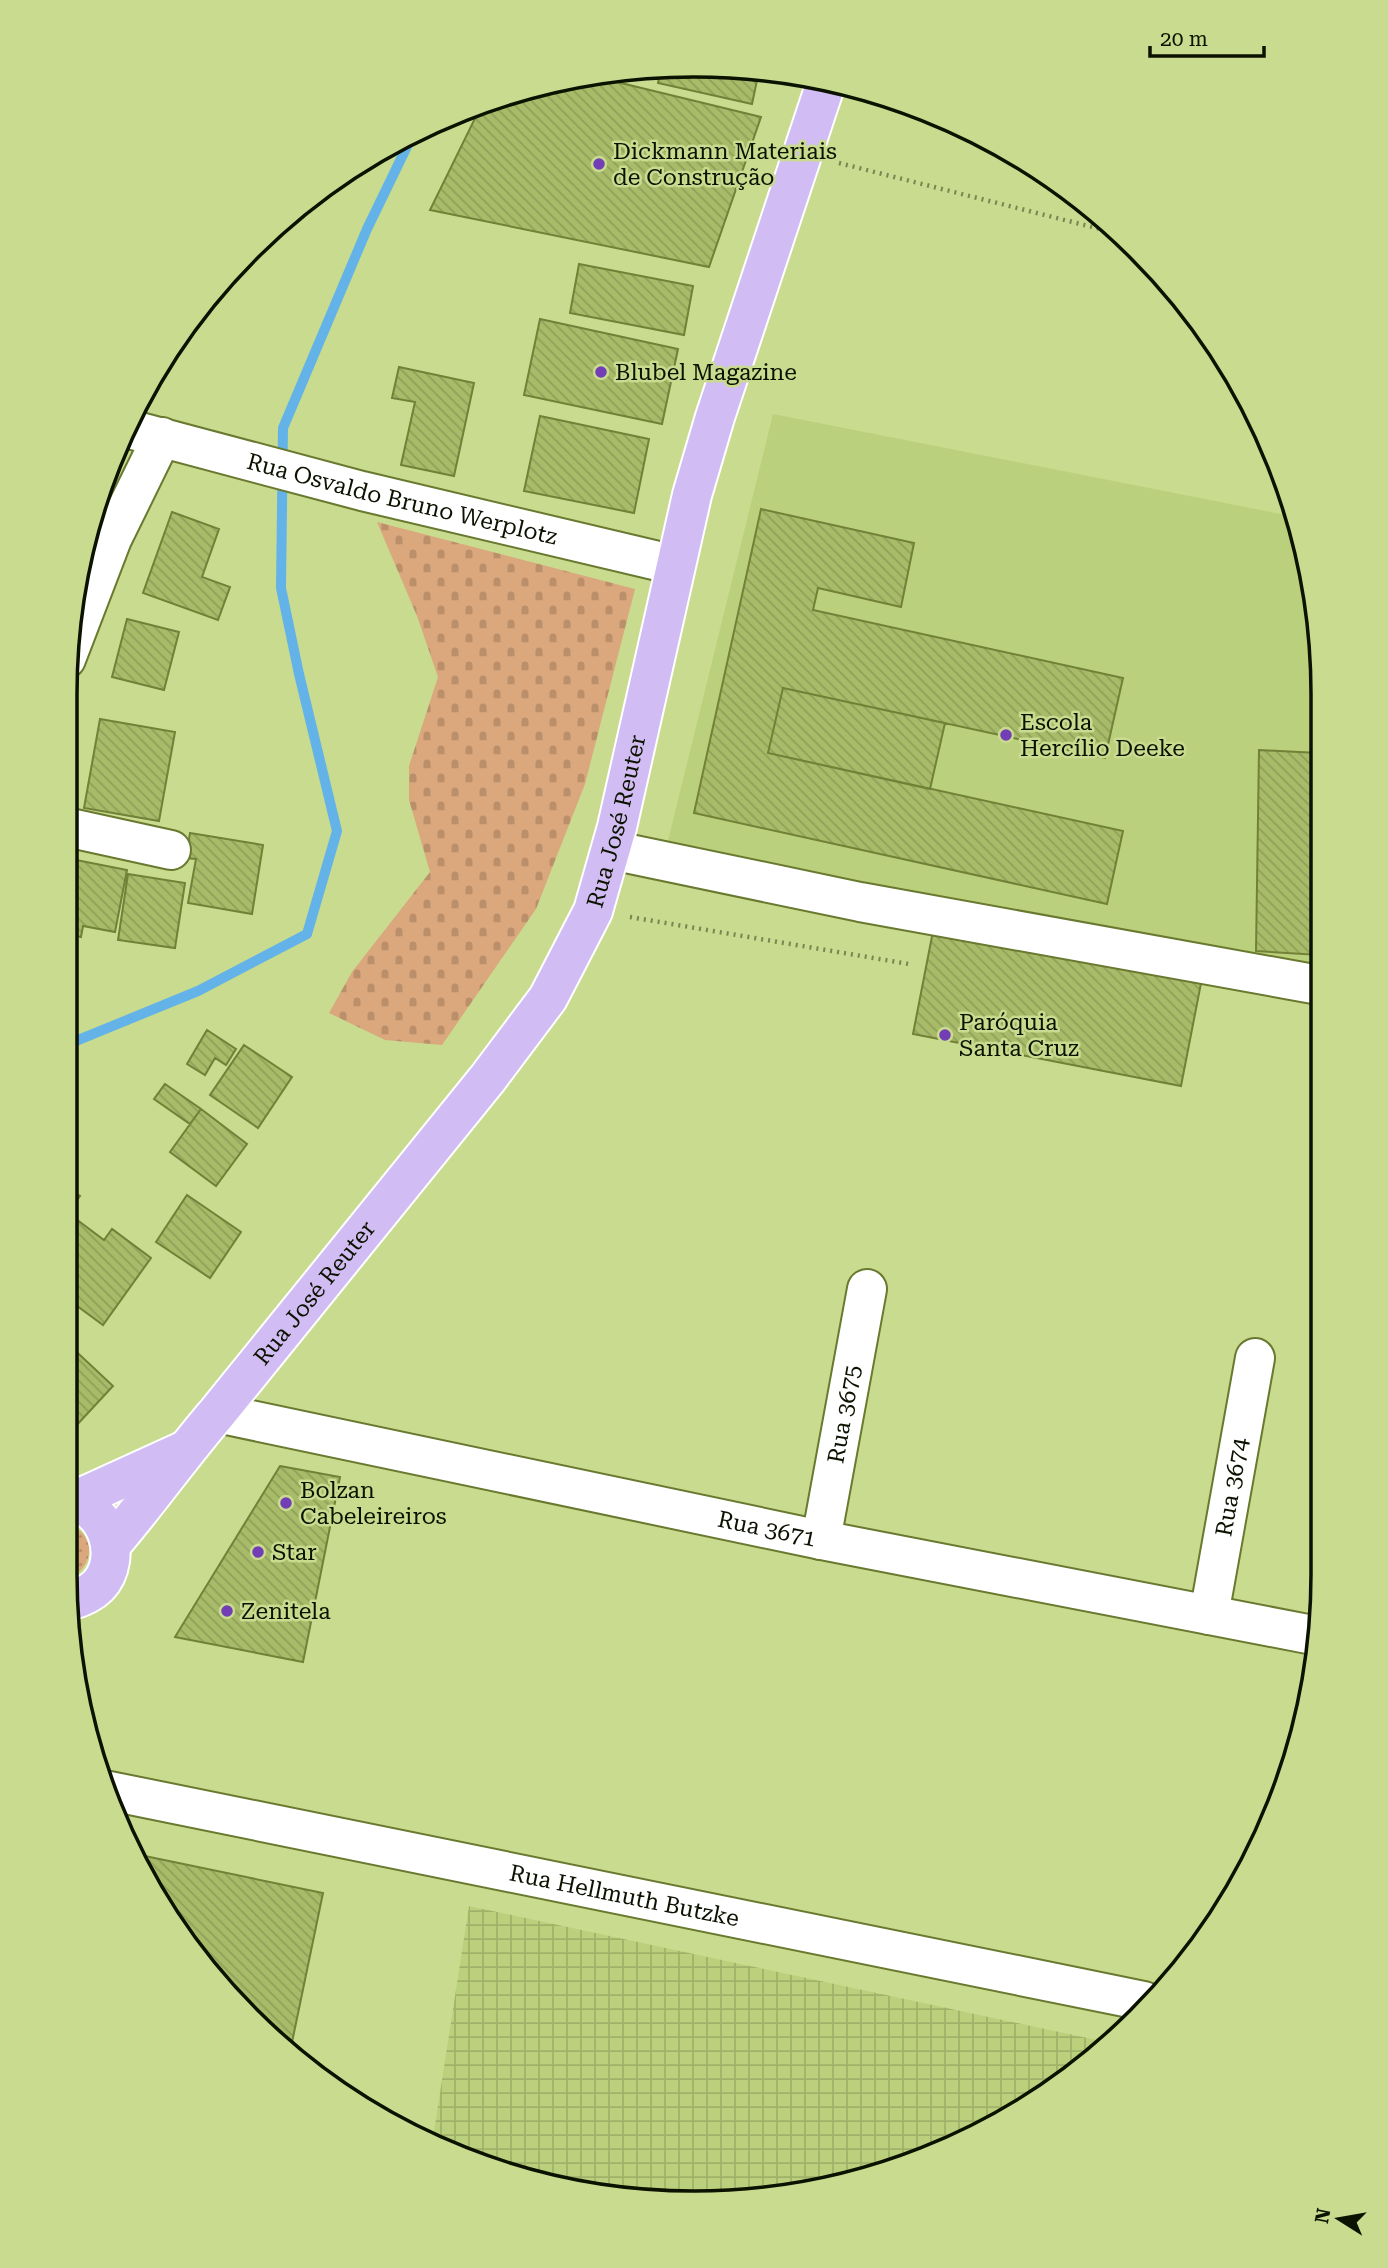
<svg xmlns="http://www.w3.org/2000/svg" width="1388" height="2268" viewBox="0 0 1388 2268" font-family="'Roboto Serif',serif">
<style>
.built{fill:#bbd07c}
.industrial{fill:url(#industrial-grid)}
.grass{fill:url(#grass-dots)}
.cemetery{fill:url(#cemetery-stones)}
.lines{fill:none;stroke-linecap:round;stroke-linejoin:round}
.stream{stroke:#64b3e8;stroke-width:10}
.building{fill:url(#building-back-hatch);stroke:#718137;stroke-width:2}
.minor-casing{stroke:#69792f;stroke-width:42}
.major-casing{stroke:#fff;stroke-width:42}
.path{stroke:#788652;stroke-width:4.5;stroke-dasharray:2 5;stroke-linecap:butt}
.minor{stroke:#fff;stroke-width:38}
.major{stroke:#d1bdf4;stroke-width:38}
.poi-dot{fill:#733eb5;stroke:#c8db8f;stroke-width:2.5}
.labels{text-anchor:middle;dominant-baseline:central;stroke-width:5;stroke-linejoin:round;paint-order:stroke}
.poi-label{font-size:23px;fill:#0c1200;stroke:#c8db8f;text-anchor:start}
.street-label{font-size:23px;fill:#0c1200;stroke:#c8db8f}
.rim{fill:none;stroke:#0c1200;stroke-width:3.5}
</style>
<defs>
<pattern id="industrial-grid" width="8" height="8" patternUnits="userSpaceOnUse" patternTransform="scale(1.75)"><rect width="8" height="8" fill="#bbd07c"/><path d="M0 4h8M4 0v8" fill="none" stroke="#a0b269"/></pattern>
<pattern id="grass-dots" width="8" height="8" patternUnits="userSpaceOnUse" patternTransform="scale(1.75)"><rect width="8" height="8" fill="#dba77d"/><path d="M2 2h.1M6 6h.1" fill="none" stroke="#bb8f6a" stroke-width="1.8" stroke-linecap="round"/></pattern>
<pattern id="cemetery-stones" width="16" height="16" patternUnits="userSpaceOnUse" patternTransform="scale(1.75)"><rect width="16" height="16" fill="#dba77d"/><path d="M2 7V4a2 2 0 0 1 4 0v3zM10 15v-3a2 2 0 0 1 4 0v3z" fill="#bb8f6a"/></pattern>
<pattern id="building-back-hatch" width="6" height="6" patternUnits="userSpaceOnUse" patternTransform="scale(1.75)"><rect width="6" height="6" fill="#a7bb69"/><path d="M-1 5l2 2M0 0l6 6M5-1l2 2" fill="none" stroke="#8fa059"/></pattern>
</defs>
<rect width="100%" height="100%" fill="#c8db8f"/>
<path class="built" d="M773,414L1296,517L1318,612L1319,982L664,857Z"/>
<path class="industrial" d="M469,1906L1106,2042L1077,2073L896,2170L694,2203L492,2170L433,2138Z"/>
<path class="grass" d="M65,1524C98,1532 96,1568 66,1580Z"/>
<path class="cemetery" d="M377,522L635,589L585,784L536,909L442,1045L385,1040L329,1013L352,972L430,872L409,800V766L438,677L417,616Z"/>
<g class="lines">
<path class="stream" d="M66,1045L198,991L307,934L337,831L299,674L281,588L283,428L367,229L413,134"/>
</g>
<path class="building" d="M694,65L759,71L752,104L658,83L661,68Z
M588,75L761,117L709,267L430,210L482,104L572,77Z
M579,264L693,286L684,335L570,313Z
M540,319L678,349L662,424L524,395Z
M399,367L474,383L454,476L401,465L415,402L392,398Z
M540,416L649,439L634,513L524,491Z
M761,509L914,543L901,607L818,588L813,610L1123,678L1105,758L783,688L768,753L1123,831L1107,904L694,813Z
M172,512L219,529L202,577L230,587L218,620L143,593Z
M127,619L179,632L164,690L112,677Z
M783,688L945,723L930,789L768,753Z
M100,719L175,732L159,821L84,808Z
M1259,750L1318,753L1319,955L1256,951Z
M190,833L263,845L252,914L188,903L196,859L186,858Z
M66,858L127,870L115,932L83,926L81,937L66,934Z
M128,874L185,883L175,948L118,940Z
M934,926L1202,978L1181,1086L913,1034Z
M207,1030L236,1049L226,1065L215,1058L205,1075L187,1064Z
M244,1045L292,1077L258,1128L210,1095Z
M165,1084L201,1109L190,1124L154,1099Z
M201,1109L247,1144L216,1186L170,1152Z
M65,1185L80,1196L68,1213L104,1240L112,1229L151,1258L103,1325L65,1297Z
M187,1195L241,1232L210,1278L156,1242Z
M65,1341L113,1386L74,1428L65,1425Z
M280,1466L340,1477L303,1662L175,1637Z
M140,1855L323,1893L290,2052L195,1957Z"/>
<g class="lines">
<defs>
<g id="minor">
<path id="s1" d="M129,429L362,491L675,565"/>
<path d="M66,659L112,539L162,437"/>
<path d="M66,827L171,850"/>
<path d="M611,850L860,902L1319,985"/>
<path id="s2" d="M217,1413L821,1540L1318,1636"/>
<path id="s3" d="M821,1540L867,1289"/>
<path id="s4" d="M1209,1615L1255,1358"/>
<path id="s5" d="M105,1790L1144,2001"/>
</g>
<g id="major">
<path d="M65,1502C106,1501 125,1558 98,1586C90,1594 80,1598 69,1601"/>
<path d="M71,1502L183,1451"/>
<path id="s6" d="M111,1545C148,1502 180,1456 217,1413L488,1078L548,998L593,911L617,827L692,495L715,417L827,80"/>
</g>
</defs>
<use href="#minor" class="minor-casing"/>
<use href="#major" class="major-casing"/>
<path class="path" d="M839,163L1120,234
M630,917L909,964"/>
<use href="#minor" class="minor"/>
<use href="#major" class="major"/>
</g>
<g class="poi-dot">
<circle cx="599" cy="164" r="7"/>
<circle cx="601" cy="372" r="7"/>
<circle cx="1006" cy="735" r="7"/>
<circle cx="945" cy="1035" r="7"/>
<circle cx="286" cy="1503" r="7"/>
<circle cx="258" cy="1552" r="7"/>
<circle cx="227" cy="1611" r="7"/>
</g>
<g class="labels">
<g class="poi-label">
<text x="613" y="151">Dickmann Materiais<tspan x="613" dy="26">de Construção</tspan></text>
<text x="615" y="372">Blubel Magazine</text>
<text x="1020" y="722">Escola<tspan x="1020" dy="26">Hercílio Deeke</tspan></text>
<text x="959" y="1022">Paróquia<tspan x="959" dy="26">Santa Cruz</tspan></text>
<text x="300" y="1490">Bolzan<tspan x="300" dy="26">Cabeleireiros</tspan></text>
<text x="272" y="1552">Star</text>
<text x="241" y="1611">Zenitela</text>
</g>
<g class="street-label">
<text stroke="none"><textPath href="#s1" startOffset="282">Rua Osvaldo Bruno Werplotz</textPath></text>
<text stroke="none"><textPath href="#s6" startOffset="891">Rua José Reuter</textPath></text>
<text stroke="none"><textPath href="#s6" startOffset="324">Rua José Reuter</textPath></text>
<text stroke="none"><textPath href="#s3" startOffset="128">Rua 3675</textPath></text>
<text stroke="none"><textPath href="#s4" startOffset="130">Rua 3674</textPath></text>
<text stroke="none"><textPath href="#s2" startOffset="562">Rua 3671</textPath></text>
<text stroke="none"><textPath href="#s5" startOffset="530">Rua Hellmuth Butzke</textPath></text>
</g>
</g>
<path d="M0 0H1388V2268H0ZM694 77H694A617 617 0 0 1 1311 694V1574A617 617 0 0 1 694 2191H694A617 617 0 0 1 77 1574V694A617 617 0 0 1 694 77Z" fill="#c8db8f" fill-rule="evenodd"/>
<path class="rim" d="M694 77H694A617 617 0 0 1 1311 694V1574A617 617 0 0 1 694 2191H694A617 617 0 0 1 77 1574V694A617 617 0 0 1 694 77Z"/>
<g transform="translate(1339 2219) rotate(281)" stroke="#c8db8f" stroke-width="5" paint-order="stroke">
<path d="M0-5L12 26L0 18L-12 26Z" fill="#0c1200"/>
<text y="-10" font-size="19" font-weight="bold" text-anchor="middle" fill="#0c1200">N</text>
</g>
<path d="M1150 46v10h114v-10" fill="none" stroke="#0c1200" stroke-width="3.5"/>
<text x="1160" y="46" font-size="21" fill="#0c1200" stroke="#c8db8f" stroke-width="5" paint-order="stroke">20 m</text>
</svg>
